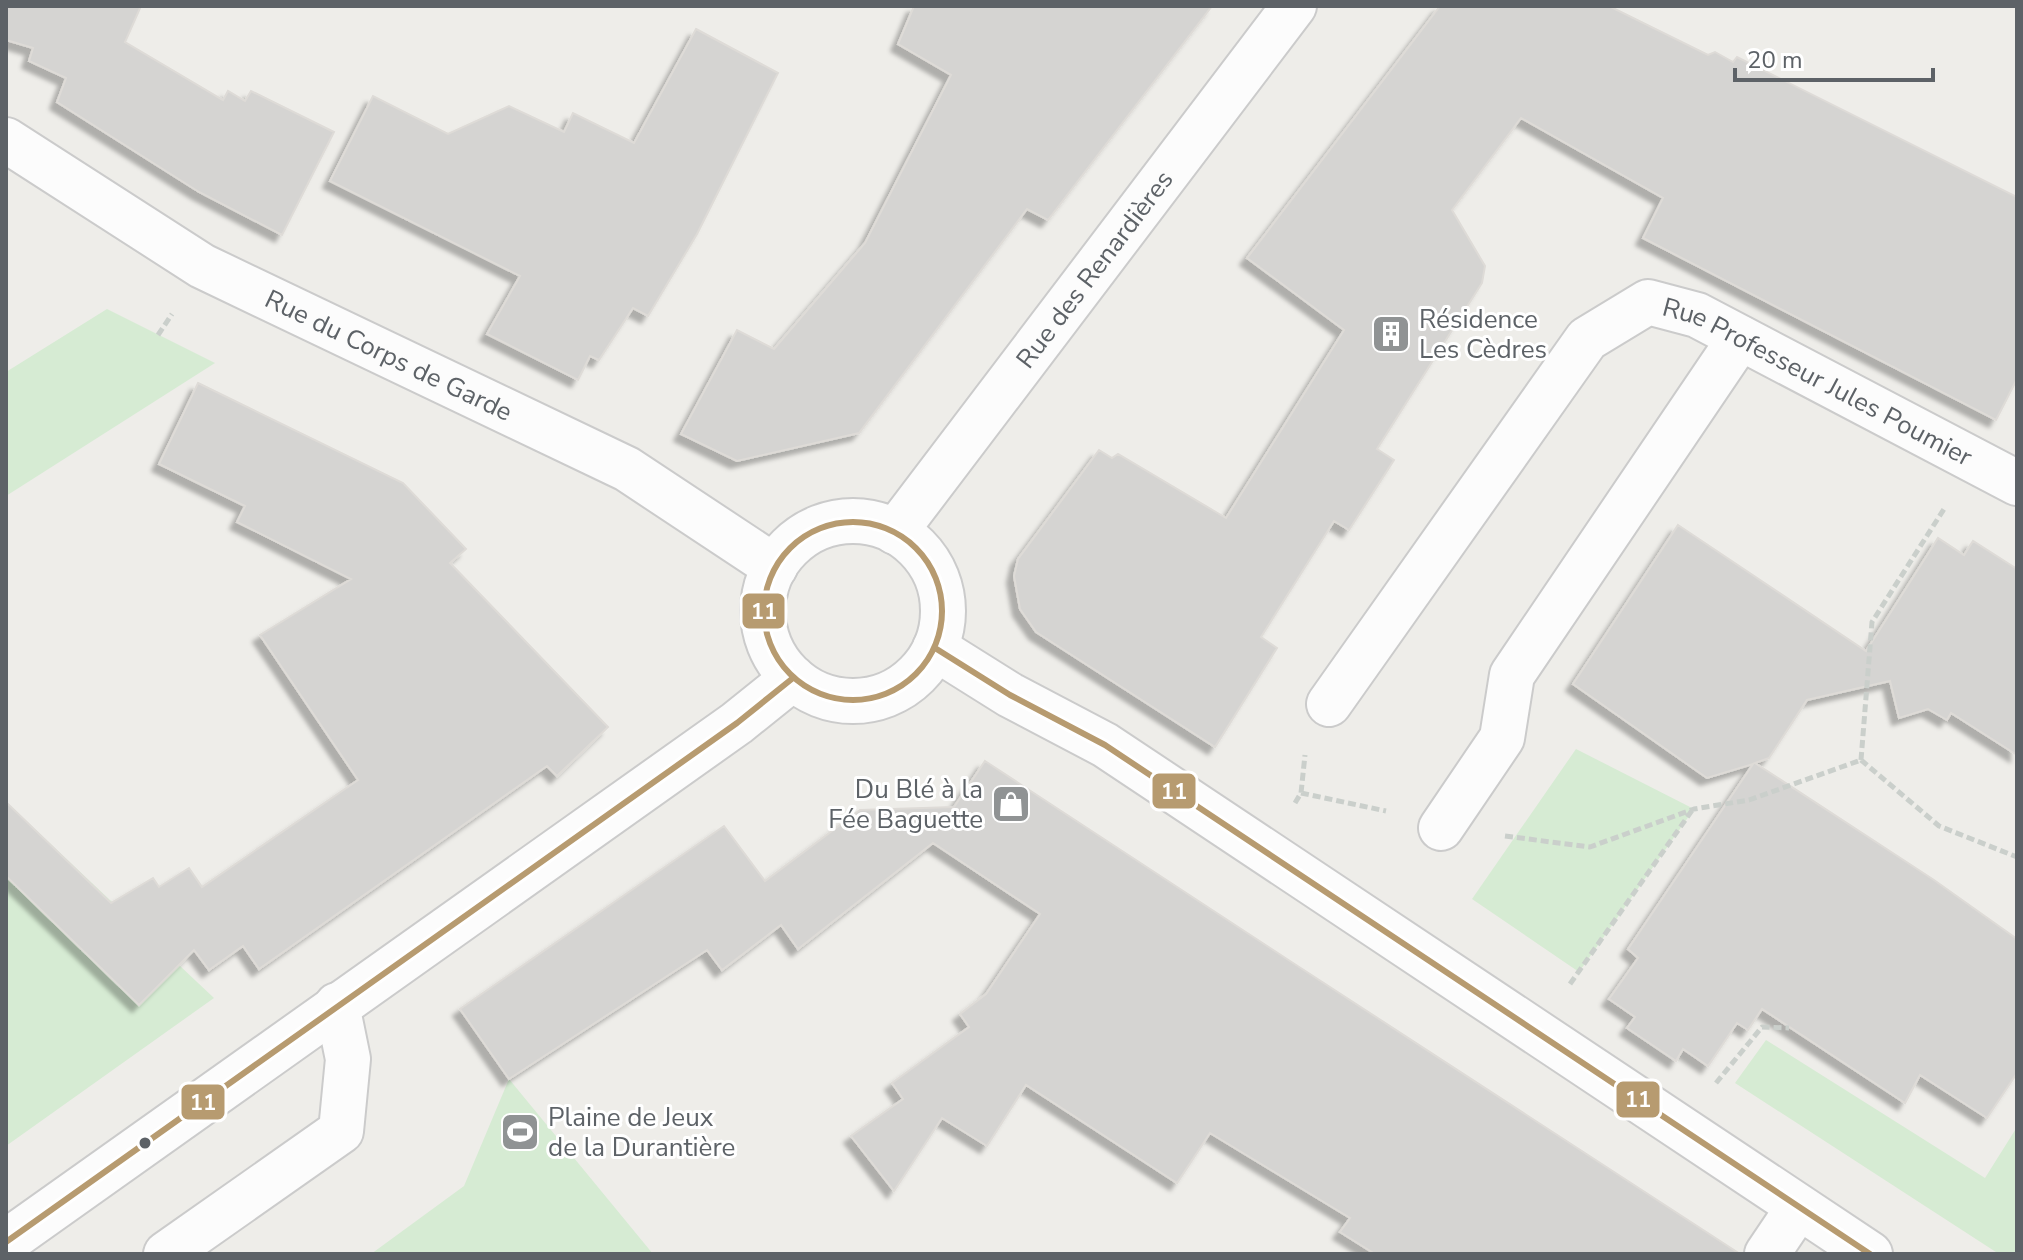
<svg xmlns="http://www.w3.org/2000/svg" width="2023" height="1260" viewBox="0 0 2023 1260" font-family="'Nunito Sans',sans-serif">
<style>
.green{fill:#d6ebd3}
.building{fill:#d5d4d2;stroke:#dedbd7;stroke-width:2;filter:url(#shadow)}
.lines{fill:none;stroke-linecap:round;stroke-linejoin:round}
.minor-casing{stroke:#cbcbcb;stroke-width:48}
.path{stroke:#cacfcb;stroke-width:5;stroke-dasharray:8 4;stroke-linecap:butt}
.minor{stroke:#fcfcfc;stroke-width:44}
.bus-1-casing{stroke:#fff;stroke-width:12}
.bus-1{stroke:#b79b70;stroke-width:6}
.bus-dot{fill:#5d6267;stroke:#fff;stroke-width:3}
.labels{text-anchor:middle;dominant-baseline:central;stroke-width:6;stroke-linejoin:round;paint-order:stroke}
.street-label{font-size:26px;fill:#5d6267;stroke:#fff}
.poi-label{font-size:26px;fill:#5d6267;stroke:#fff;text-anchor:start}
.line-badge{stroke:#fff;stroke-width:3}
.badge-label{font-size:22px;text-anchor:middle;font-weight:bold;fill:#fff}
</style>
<defs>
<filter id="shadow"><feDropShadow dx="-7" dy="7" stdDeviation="2" flood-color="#0004"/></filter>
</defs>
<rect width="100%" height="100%" fill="#eeede9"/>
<path class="green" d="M107,309L215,363L6,496V372Z
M1576,749L1694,809L1579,972L1472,899Z
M6,802L214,998L6,1146Z
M1766,1040L1985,1178L2017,1127V1254H1999L1735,1083Z
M509,1079L653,1254H371L464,1186Z"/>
<path class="building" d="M6,6H141L125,42L223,100L228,91L245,101L251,91L334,132L282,235L199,192L57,102L66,78L29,61L33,48L6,40Z
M914,6H1212L1048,220L1027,209L859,433L737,461L681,434L737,330L774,349L865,243L951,75L898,44Z
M1440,6H1609L1708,55L1715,52L1733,62L1737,57L2017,197V379L1996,420L1643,238L1663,198L1521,118L1452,210L1485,266L1482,283L1377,449L1394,460L1349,530L1334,521L1261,637L1277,648L1215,747L1036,632L1020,609L1014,576L1018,559L1099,450L1112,458L1118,454L1226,518L1344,330L1247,258Z
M696,29L778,73L697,234L648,316L633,308L599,360L590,356L578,380L487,334L520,276L330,181L373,96L448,134L509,106L564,132L573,113L634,143Z
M198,383L403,483L466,549L450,563L608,727L557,776L547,766L259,969L243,946L209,970L194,950L139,1005L6,876V802L111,903L153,878L159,887L189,868L202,887L358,780L260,635L351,579L237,522L245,506L159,464Z
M1678,525L1866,651L1938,538L1964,555L1973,541L2017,569V755L1951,713L1947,720L1928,709L1899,718L1890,681L1807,700L1769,758L1755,763L1934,880L2017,939V1073L1987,1118L1920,1075L1905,1103L1762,1009L1748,1030L1737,1023L1708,1066L1683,1049L1676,1061L1627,1028L1635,1017L1609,999L1638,958L1628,949L1753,764L1707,778L1573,684Z
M985,761L1290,961L1740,1254H1375L1340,1232L1350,1218L1210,1133L1177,1183L1026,1085L987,1146L942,1118L894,1191L851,1136L903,1099L892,1083L969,1027L960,1014L986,994L1040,914L933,843L798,949L781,925L722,970L707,950L509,1079L460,1009L724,826L765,881L860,810L954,807Z"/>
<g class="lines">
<defs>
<g id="minor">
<path id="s1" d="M6,140L202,266L627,469L775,567"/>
<circle cx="853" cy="611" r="90"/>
<path id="s2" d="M895,532L1294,6"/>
<path d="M935,648L1010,695L1105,745L1870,1254"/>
<path id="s3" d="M1329,704L1587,339L1648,302L1697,315L2017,483"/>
<path d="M1441,828L1502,738L1512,675L1740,338"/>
<path d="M6,1242L737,723L793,678"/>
<path d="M166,1254L341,1131L348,1059L337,1005"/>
<path d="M1767,1254L1798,1208"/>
</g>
</defs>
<use href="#minor" class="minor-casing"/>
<path class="path" d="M158,335L172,314
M1861,760L1872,622L1944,509
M1861,760L1939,826L2017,857
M1301,793L1386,811
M1295,803L1301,793L1305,755
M1505,836L1590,847L1694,809L1749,800L1861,760
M1570,984L1693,809
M1716,1083L1762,1027L1789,1028"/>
<use href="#minor" class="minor"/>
<defs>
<path id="bus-1" d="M764 611a89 89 0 1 1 178 0a89 89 0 1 1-178 0Z
M935,648L1010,695L1105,745L1870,1254
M6,1242L737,723L793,678"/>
</defs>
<use href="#bus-1" class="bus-1-casing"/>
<use href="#bus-1" class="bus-1"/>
</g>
<defs>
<symbol id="building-square" viewBox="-11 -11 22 22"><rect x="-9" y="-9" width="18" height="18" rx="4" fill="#909394" stroke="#fff"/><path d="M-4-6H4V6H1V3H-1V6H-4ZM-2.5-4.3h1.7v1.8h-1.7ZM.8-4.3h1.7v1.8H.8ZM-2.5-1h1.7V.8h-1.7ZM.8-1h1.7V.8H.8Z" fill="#fff"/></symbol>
<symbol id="shop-square" viewBox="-11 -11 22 22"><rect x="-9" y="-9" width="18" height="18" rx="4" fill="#909394" stroke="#fff"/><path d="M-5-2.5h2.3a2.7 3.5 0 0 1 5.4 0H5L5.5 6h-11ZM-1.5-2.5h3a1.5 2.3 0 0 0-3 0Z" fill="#fff"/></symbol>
<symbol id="stadium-square" viewBox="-11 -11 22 22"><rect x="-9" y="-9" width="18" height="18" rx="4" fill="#909394" stroke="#fff"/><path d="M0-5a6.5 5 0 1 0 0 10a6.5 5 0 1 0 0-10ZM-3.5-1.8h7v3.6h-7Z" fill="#fff"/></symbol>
</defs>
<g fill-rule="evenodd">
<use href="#building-square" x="1369" y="312" width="44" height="44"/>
<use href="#shop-square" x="989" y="782" width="44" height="44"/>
<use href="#stadium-square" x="498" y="1110" width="44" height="44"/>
</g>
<circle class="bus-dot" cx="145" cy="1143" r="7"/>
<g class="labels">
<g class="street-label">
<text stroke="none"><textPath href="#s2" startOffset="330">Rue des Renardières</textPath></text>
<text stroke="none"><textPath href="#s1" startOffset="440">Rue du Corps de Garde</textPath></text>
<text stroke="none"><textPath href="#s3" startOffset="706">Rue Professeur Jules Poumier</textPath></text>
</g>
<g class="poi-label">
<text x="1419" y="319">Résidence<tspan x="1419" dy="30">Les Cèdres</tspan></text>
<text x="983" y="789" text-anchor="end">Du Blé à la<tspan x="983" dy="30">Fée Baguette</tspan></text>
<text x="548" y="1117">Plaine de Jeux<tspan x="548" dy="30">de la Durantière</tspan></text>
</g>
</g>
<g class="line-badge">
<rect x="741" y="592" width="45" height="38" rx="8" fill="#b79b70"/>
<rect x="1151" y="772" width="46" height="38" rx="8" fill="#b79b70"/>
<rect x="1615" y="1080" width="46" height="39" rx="8" fill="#b79b70"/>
<rect x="180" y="1083" width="46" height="38" rx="8" fill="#b79b70"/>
</g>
<g class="badge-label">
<text x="764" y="619">11</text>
<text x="1174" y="799">11</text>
<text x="1638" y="1107">11</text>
<text x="203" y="1110">11</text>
</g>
<rect width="2023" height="1260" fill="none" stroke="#5d6267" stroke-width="16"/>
<path d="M1735 68v12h198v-12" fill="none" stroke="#5d6267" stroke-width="4"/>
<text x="1747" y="68" font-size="24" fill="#5d6267" stroke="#ffffff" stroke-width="6" paint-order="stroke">20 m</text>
</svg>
